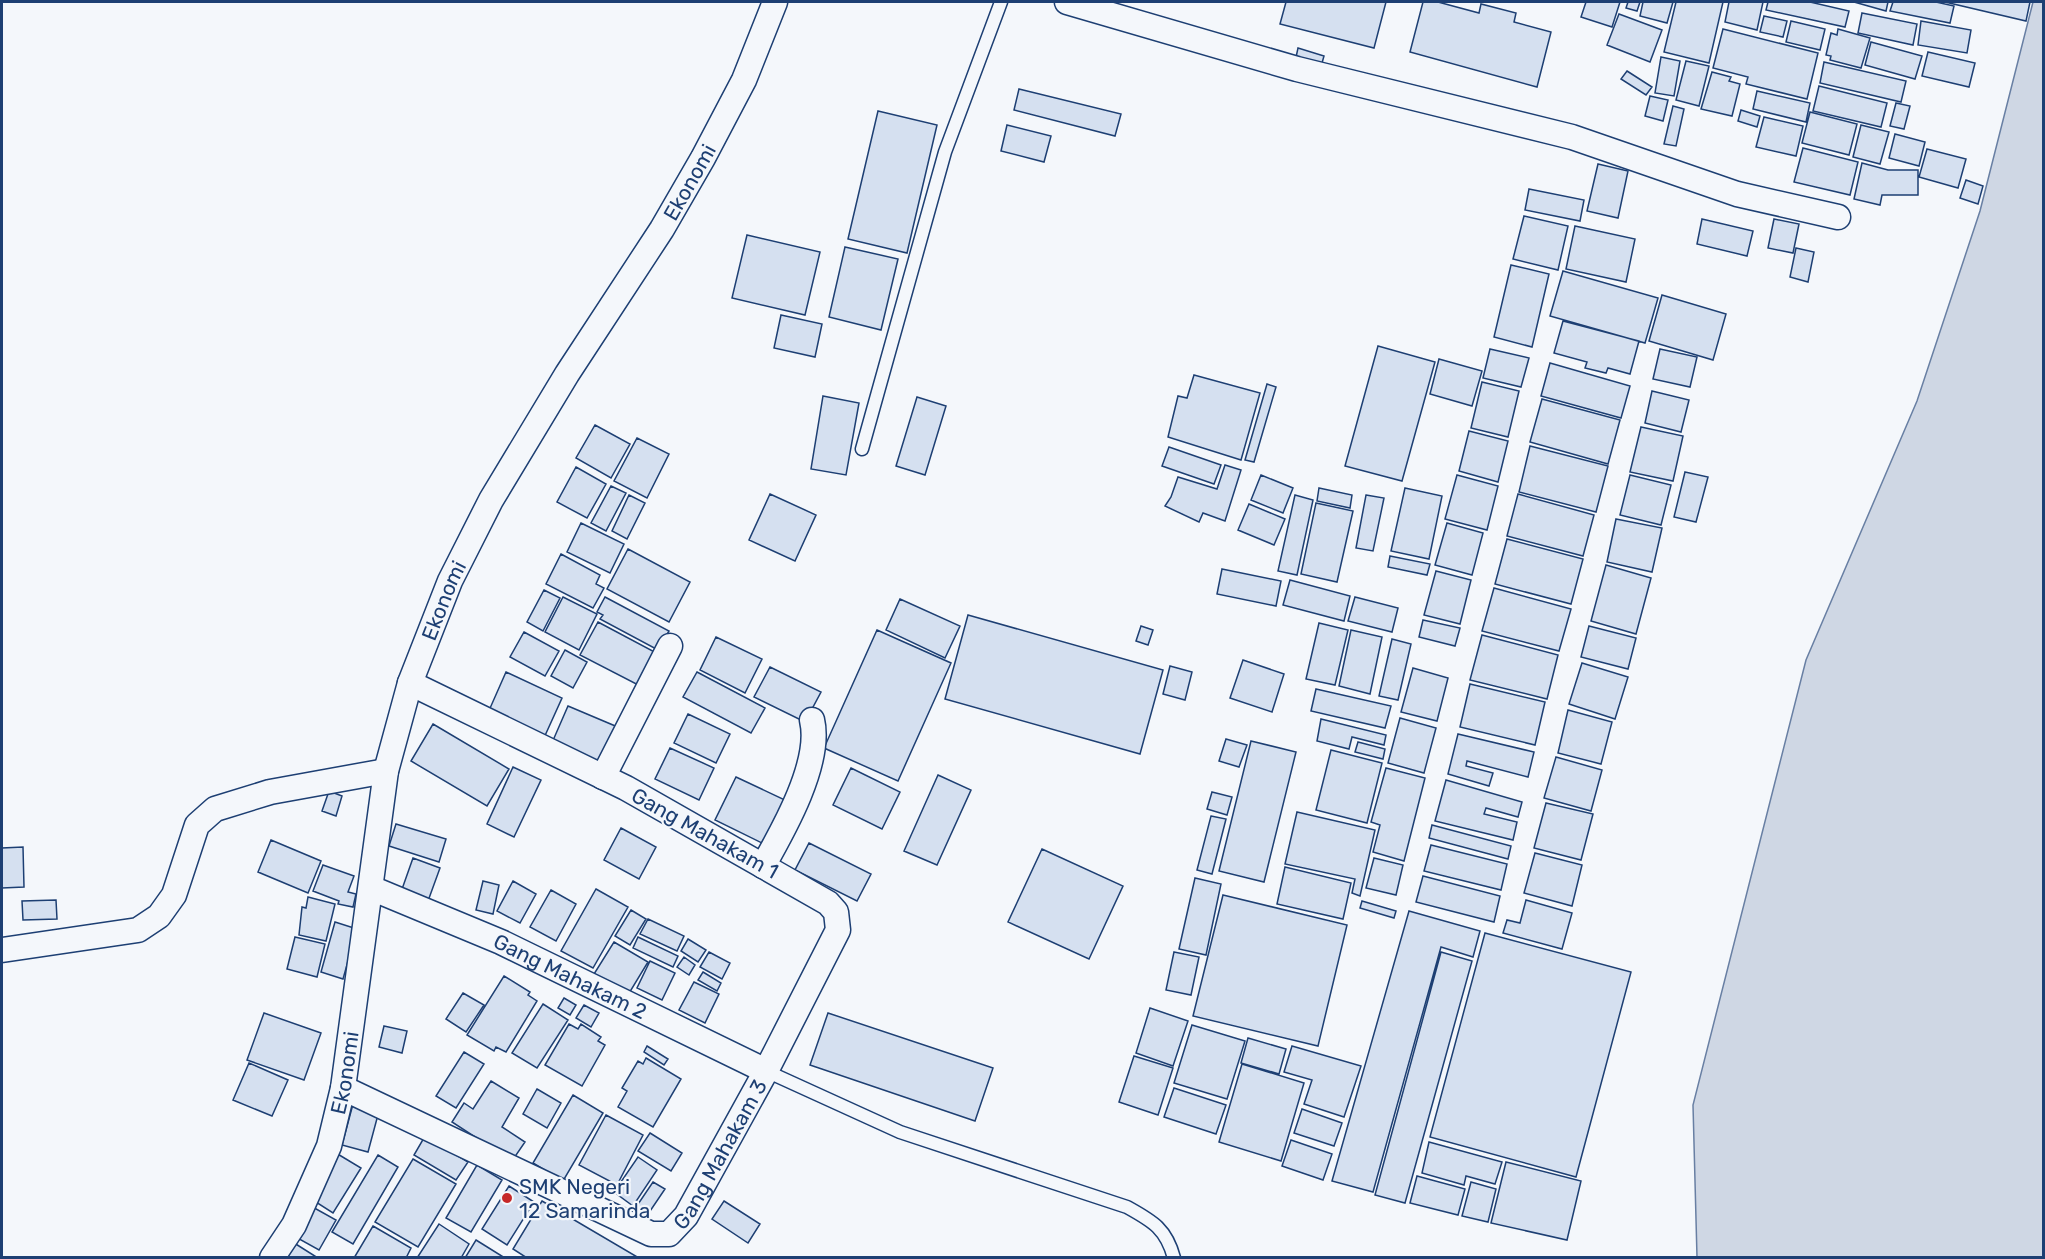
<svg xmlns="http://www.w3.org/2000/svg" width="2045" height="1259" viewBox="0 0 2045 1259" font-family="Rubik,sans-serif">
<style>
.water{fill:#cfd7e4;stroke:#687fa3;stroke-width:1.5}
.building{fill:#d5e0f0;stroke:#1d3f73;stroke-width:1.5}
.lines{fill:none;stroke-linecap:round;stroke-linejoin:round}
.lane-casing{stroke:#1d3f73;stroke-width:15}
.street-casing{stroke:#1d3f73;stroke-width:27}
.lane{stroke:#f4f7fb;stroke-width:12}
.street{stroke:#f4f7fb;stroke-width:24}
.poi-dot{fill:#c62828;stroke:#f4f7fb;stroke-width:2}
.labels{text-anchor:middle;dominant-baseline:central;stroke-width:4.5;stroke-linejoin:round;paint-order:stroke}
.street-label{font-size:21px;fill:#1d3f73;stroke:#f4f7fb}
.poi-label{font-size:21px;fill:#1d3f73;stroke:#f4f7fb;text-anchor:start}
</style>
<rect width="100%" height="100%" fill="#f4f7fb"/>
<path class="water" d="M2033,2H2044L2043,1257H1697L1693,1105L1806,660L1917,401L1980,211Z"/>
<path class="building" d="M1286,2H1386L1374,48L1280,24Z
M1423,2H1438L1479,13L1481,4L1516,13L1514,22L1551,32L1537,87L1410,52Z
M1586,2H1620L1612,27L1581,17Z
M1628,2H1640L1637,11L1626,8Z
M1643,2H1673L1667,23L1640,16Z
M1676,2H1723L1709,63L1664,52Z
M1729,2H1763L1757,30L1725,22Z
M1768,2H1810L1849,11L1845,27L1766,10Z
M1854,2H1888L1886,11Z
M1893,2H1936L1954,6L1950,23L1890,11Z
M1945,2H2030L2026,21Z
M1862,13L1917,24L1913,45L1858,33Z
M1619,14L1662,30L1650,62L1607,45Z
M1764,16L1787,21L1783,37L1760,32Z
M1791,21L1825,29L1820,50L1786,42Z
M1921,21L1971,30L1967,53L1918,45Z
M1723,29L1818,53L1807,99L1746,84L1748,77L1713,68Z
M1838,29L1870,38L1861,68L1830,60L1831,56L1826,55L1831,33L1837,35Z
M1871,42L1922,56L1915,79L1865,65Z
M1298,48L1324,56L1320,70L1295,62Z
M1928,52L1975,63L1969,87L1922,76Z
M1661,57L1680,61L1674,96L1655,93Z
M1686,61L1709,66L1699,106L1676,100Z
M1824,62L1906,81L1901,102L1820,83Z
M1627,71L1652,87L1646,95L1621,79Z
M1712,72L1731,77L1729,81L1740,84L1732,116L1701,109Z
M1819,86L1887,103L1881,127L1813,111Z
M1019,89L1121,114L1115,136L1014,110Z
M1757,91L1810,103L1806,122L1753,109Z
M1650,96L1668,100L1663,121L1645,116Z
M1896,103L1910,106L1904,129L1890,126Z
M1673,106L1684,109L1676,146L1664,144Z
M1741,110L1760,116L1757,127L1738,121Z
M878,111L937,125L907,253L848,239Z
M1810,112L1857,124L1849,155L1802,143Z
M1764,117L1803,126L1796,156L1756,147Z
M1007,125L1051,136L1044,162L1001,151Z
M1861,125L1889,132L1880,164L1853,157Z
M1895,134L1925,142L1919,166L1889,158Z
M1803,148L1858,162L1850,195L1794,182Z
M1927,149L1966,159L1958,188L1919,177Z
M1862,163L1888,170H1918V195H1882L1880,205L1854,199Z
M1598,164L1628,171L1618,218L1587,211Z
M1966,180L1983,186L1978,204L1960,198Z
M1529,189L1584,200L1580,221L1525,210Z
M1524,216L1568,226L1558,270L1513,259Z
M1702,219L1753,231L1747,256L1697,244Z
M1774,219L1799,224L1793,253L1768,248Z
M1575,226L1635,239L1626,282L1566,269Z
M747,235L820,252L805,315L732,298Z
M845,247L898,259L881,330L829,317Z
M1796,248L1814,252L1808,282L1790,277Z
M1511,265L1549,274L1532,347L1494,337Z
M1563,271L1658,298L1645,343L1550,316Z
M1662,295L1726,314L1713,360L1649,341Z
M781,315L822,324L815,357L774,348Z
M1563,321L1639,341L1630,374L1608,368L1606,373L1585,368L1587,362L1554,353Z
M1378,346L1435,362L1402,481L1345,466Z
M1490,349L1529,358L1521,387L1483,378Z
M1660,349L1697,357L1690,387L1653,379Z
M1439,359L1482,371L1472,406L1430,394Z
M1550,363L1630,386L1621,418L1541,396Z
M1194,375L1260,393L1241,460L1168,437L1178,396L1187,398Z
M1482,382L1519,391L1508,437L1471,428Z
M1267,384L1276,387L1254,462L1245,460Z
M1652,391L1689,400L1681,432L1645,423Z
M823,396L859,403L846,475L811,469Z
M917,397L946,406L925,475L896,466Z
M1542,399L1620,420L1608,464L1530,442Z
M595,425L630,444L611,478L576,458Z
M1641,427L1683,436L1673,481L1630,472Z
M1469,431L1508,441L1498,482L1459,471Z
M637,438L669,454L647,498L614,481Z
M1530,446L1608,466L1596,512L1519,492Z
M1169,447L1221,465L1214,484L1162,466Z
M1225,465L1241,470L1225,521L1203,513L1199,522L1165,506L1171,497L1178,477L1217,489Z
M576,467L606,484L587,518L557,502Z
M1685,472L1708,477L1696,522L1674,517Z
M1261,475L1293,488L1283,513L1251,500Z
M1457,475L1498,486L1487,530L1445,519Z
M1630,475L1671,485L1661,525L1620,515Z
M611,486L626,493L606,531L591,523Z
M1319,488L1352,495L1350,508L1317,501Z
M1405,488L1442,496L1429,559L1391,551Z
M770,494L816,515L795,561L749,540Z
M1518,494L1594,515L1583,556L1507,536Z
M629,495L645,503L627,539L612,531Z
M1295,495L1313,500L1297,575L1278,571Z
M1366,495L1384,498L1373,551L1356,548Z
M1316,503L1353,511L1337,582L1301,574Z
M1249,504L1285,519L1274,545L1238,530Z
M1616,519L1662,528L1652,572L1607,562Z
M581,523L624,544L610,573L567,552Z
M1447,523L1483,533L1472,575L1435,565Z
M1507,539L1583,559L1571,604L1495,584Z
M628,549L690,582L669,622L607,589Z
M561,554L600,575L596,584L604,588L593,608L546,584Z
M1390,556L1430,564L1427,575L1388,567Z
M1606,565L1651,578L1636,634L1591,621Z
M1222,569L1281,581L1276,606L1217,594Z
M1436,571L1471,580L1460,624L1424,615Z
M1290,580L1350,596L1344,621L1283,605Z
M1494,588L1571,609L1559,651L1482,631Z
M544,590L560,598L543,631L527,622Z
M563,597L597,614L579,650L545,632Z
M605,597L669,631L658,650L600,619L603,615L597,612Z
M1355,597L1398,608L1392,632L1348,621Z
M900,599L960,626L945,658L886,630Z
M968,615L1163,670L1140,754L945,699Z
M1423,620L1460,628L1455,646L1419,637Z
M598,622L664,657L646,689L580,655Z
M1319,623L1348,630L1335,685L1306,679Z
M1141,626L1153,630L1148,645L1136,641Z
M1589,626L1636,638L1628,669L1581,657Z
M877,630L951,663L898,781L824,748Z
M1351,630L1382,637L1370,694L1339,686Z
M524,632L559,651L545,676L510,657Z
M1482,635L1558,655L1547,699L1470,680Z
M716,637L762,659L745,693L700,670Z
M1392,639L1411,644L1398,700L1379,696Z
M565,650L587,662L573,688L551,676Z
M1243,660L1284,674L1272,712L1230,698Z
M1582,663L1628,677L1615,719L1569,704Z
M1170,666L1192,672L1185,700L1163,694Z
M770,667L821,692L805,722L754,697Z
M1413,668L1448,678L1437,721L1401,712Z
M506,672L562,698L543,740L487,715Z
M697,672L765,708L751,733L683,697Z
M1470,684L1545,702L1535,745L1460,727Z
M1316,689L1391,706L1385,728L1311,711Z
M568,706L620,728L602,768L551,745Z
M1568,710L1612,722L1601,764L1558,753Z
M688,714L730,734L716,763L674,743Z
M1400,718L1436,728L1424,773L1388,763Z
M1321,719L1386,735L1384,745L1352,737L1349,749L1317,741Z
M433,724L509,769L487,806L411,761Z
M1458,734L1534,752L1528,777L1467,761L1466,766L1493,773L1489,786L1448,774Z
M1226,739L1247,745L1239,767L1219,761Z
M1251,741L1296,752L1264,882L1219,871Z
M1358,742L1385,749L1383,759L1355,752Z
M670,748L714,768L699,800L655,779Z
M1331,750L1382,763L1367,823L1316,810Z
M1556,757L1602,770L1591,811L1544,798Z
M513,767L541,780L514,837L487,824Z
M851,768L900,792L882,829L833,805Z
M1386,768L1425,778L1404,861L1373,852L1380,825L1371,822Z
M938,775L971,790L937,865L904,851Z
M736,777L785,800L764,844L715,820Z
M1446,780L1522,802L1518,817L1486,808L1484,814L1517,822L1513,840L1435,821Z
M329,791L342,796L336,816L322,811Z
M1212,792L1232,797L1227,815L1207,809Z
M1546,803L1593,814L1581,860L1534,848Z
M1297,812L1375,830L1360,896L1352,893L1355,879L1285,864Z
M1211,816L1226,819L1212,874L1197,870Z
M396,824L446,839L439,862L389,846Z
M1432,825L1511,846L1508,859L1429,838Z
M621,828L656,847L639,879L604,860Z
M271,840L321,861L308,893L258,872Z
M809,843L871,874L857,901L795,870Z
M1431,845L1507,864L1501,890L1424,871Z
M23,847L24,887L2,888V848Z
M1042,849L1123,886L1089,959L1008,922Z
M1535,853L1582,865L1572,906L1524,893Z
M413,858L440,868L428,901L401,892Z
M1374,858L1403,865L1396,895L1366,888Z
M323,865L354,876L348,892L356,894L353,907L338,904L339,901L313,891Z
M1285,867L1351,883L1343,919L1277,904Z
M1423,876L1500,896L1494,922L1416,902Z
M1195,878L1221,884L1206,955L1179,949Z
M483,881L499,885L493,914L476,910Z
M513,881L536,894L520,923L497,911Z
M596,889L628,907L593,968L561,951Z
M551,890L576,904L556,941L530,927Z
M1223,895L1347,925L1318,1046L1193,1016Z
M308,897L335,904L326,941L299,935L302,907L306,908Z
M56,900L57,919L23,920L22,901Z
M1526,900L1572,913L1562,949L1503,933L1507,920L1520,923Z
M1362,901L1396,911L1394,918L1360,908Z
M631,910L646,919L630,945L615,936Z
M1409,911L1480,931L1473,957L1441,947L1373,1192L1332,1181Z
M648,919L684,936L677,951L640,934Z
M335,922L357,929L343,979L321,972Z
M1485,933L1631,972L1576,1177L1430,1137Z
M295,937L325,944L317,977L287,969Z
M638,937L678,956L673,967L633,948Z
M688,939L706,950L698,962L681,951Z
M614,942L648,962L628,995L594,974Z
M709,952L730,963L722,979L700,967Z
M1174,952L1199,957L1191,995L1166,990Z
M1441,952L1472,961L1405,1203L1375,1195Z
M684,957L695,965L689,975L677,967Z
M650,961L675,973L662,1000L637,988Z
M703,972L721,983L717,991L698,980Z
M504,976L530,992L528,995L537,1001L506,1052L496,1047L494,1051L467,1035Z
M694,982L719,994L705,1023L679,1010Z
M463,993L484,1005L466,1032L446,1019Z
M564,998L576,1005L570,1015L558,1008Z
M543,1004L568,1020L537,1068L512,1053Z
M584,1005L599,1013L591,1027L576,1018Z
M1150,1008L1188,1021L1173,1066L1136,1053Z
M264,1013L321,1033L304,1080L247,1060Z
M828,1013L993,1068L975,1121L810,1065Z
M569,1024L578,1029L581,1024L601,1037L598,1041L605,1045L582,1086L545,1065Z
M1192,1025L1245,1041L1227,1099L1174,1083Z
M384,1026L407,1031L402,1053L379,1047Z
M1248,1038L1286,1049L1279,1074L1241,1063Z
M647,1046L668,1059L664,1065L644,1052Z
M1292,1046L1361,1066L1344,1117L1304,1104L1312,1080L1284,1072Z
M464,1052L484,1064L456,1108L436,1096Z
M1134,1056L1173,1068L1158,1115L1119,1102Z
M646,1058L681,1079L653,1127L618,1107L627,1091L622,1088L638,1061L643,1064Z
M249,1063L288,1080L272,1116L233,1100Z
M1242,1064L1304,1083L1281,1161L1219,1142Z
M491,1081L519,1098L502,1127L525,1142L512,1161L452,1122L464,1103L473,1109Z
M1174,1088L1226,1105L1216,1134L1164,1117Z
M537,1089L561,1103L547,1128L523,1114Z
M573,1095L603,1113L563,1181L533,1163Z
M353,1104L379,1111L368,1152L342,1145Z
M1302,1109L1342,1123L1334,1146L1294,1133Z
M606,1115L643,1135L617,1185L579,1165Z
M650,1133L682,1153L671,1171L638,1151Z
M425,1136L468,1162L456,1180L414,1155Z
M1291,1140L1332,1154L1323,1180L1282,1166Z
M1429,1142L1502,1162L1495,1184L1466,1176L1464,1185L1422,1173Z
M336,1153L361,1168L333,1213L308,1197Z
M378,1155L398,1167L353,1244L332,1232Z
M638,1157L657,1170L633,1206L614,1192Z
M413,1159L456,1184L418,1247L375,1222Z
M1506,1162L1581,1181L1567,1240L1491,1223Z
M477,1165L502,1180L471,1232L446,1218Z
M1417,1176L1465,1189L1458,1215L1410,1203Z
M653,1182L665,1189L642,1223L630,1216Z
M1471,1182L1496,1189L1488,1222L1462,1216Z
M509,1186L534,1202L507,1245L482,1229Z
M542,1201L639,1258H527L513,1249Z
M724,1201L760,1224L748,1243L712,1219Z
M309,1205L336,1220L319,1250L292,1235Z
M439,1224L469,1244L461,1258H417Z
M373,1226L411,1248L406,1258H354Z
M476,1240L505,1258H465Z
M291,1241L318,1258H282Z"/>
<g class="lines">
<defs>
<path id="lane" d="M862,449L945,152L1001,2
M766,1071L900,1132L1127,1207C1152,1221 1166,1228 1174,1258"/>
<g id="street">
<path d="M1067,2L1297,69L1572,137L1737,194L1838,217"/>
<path d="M603,777L670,646"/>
<path d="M763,866C784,829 822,762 812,720"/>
<path id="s1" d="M371,888L501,942L766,1071"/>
<path d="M2,950L138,930L159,916L174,895L197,825L215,809L270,792L386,771"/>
<path id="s2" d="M343,1088L651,1234H669L686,1216L766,1071L838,930L836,912L828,903L626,788L410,683"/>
<path id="s3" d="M272,1258L294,1225L329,1146L343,1088L386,771L410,683L450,581L491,500L567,374L662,229L703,158L744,80L775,2"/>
</g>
</defs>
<use href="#lane" class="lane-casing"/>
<use href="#street" class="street-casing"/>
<use href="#lane" class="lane"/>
<use href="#street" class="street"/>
</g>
<circle class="poi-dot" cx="507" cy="1198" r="6"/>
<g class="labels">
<g class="street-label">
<text stroke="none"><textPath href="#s3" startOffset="1172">Ekonomi</textPath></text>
<text stroke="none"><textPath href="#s3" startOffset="686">Ekonomi</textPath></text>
<text transform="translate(705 833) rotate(29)">Gang Mahakam 1</text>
<text stroke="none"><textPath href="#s1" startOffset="218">Gang Mahakam 2</textPath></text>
<text stroke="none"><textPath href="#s3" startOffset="201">Ekonomi</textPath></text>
<text stroke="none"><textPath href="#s2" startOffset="454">Gang Mahakam 3</textPath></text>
</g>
<g class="poi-label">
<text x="519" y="1186">SMK Negeri<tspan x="519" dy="24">12 Samarinda</tspan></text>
</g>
</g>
<rect width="2045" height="1259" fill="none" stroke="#1d3f73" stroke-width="6"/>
</svg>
